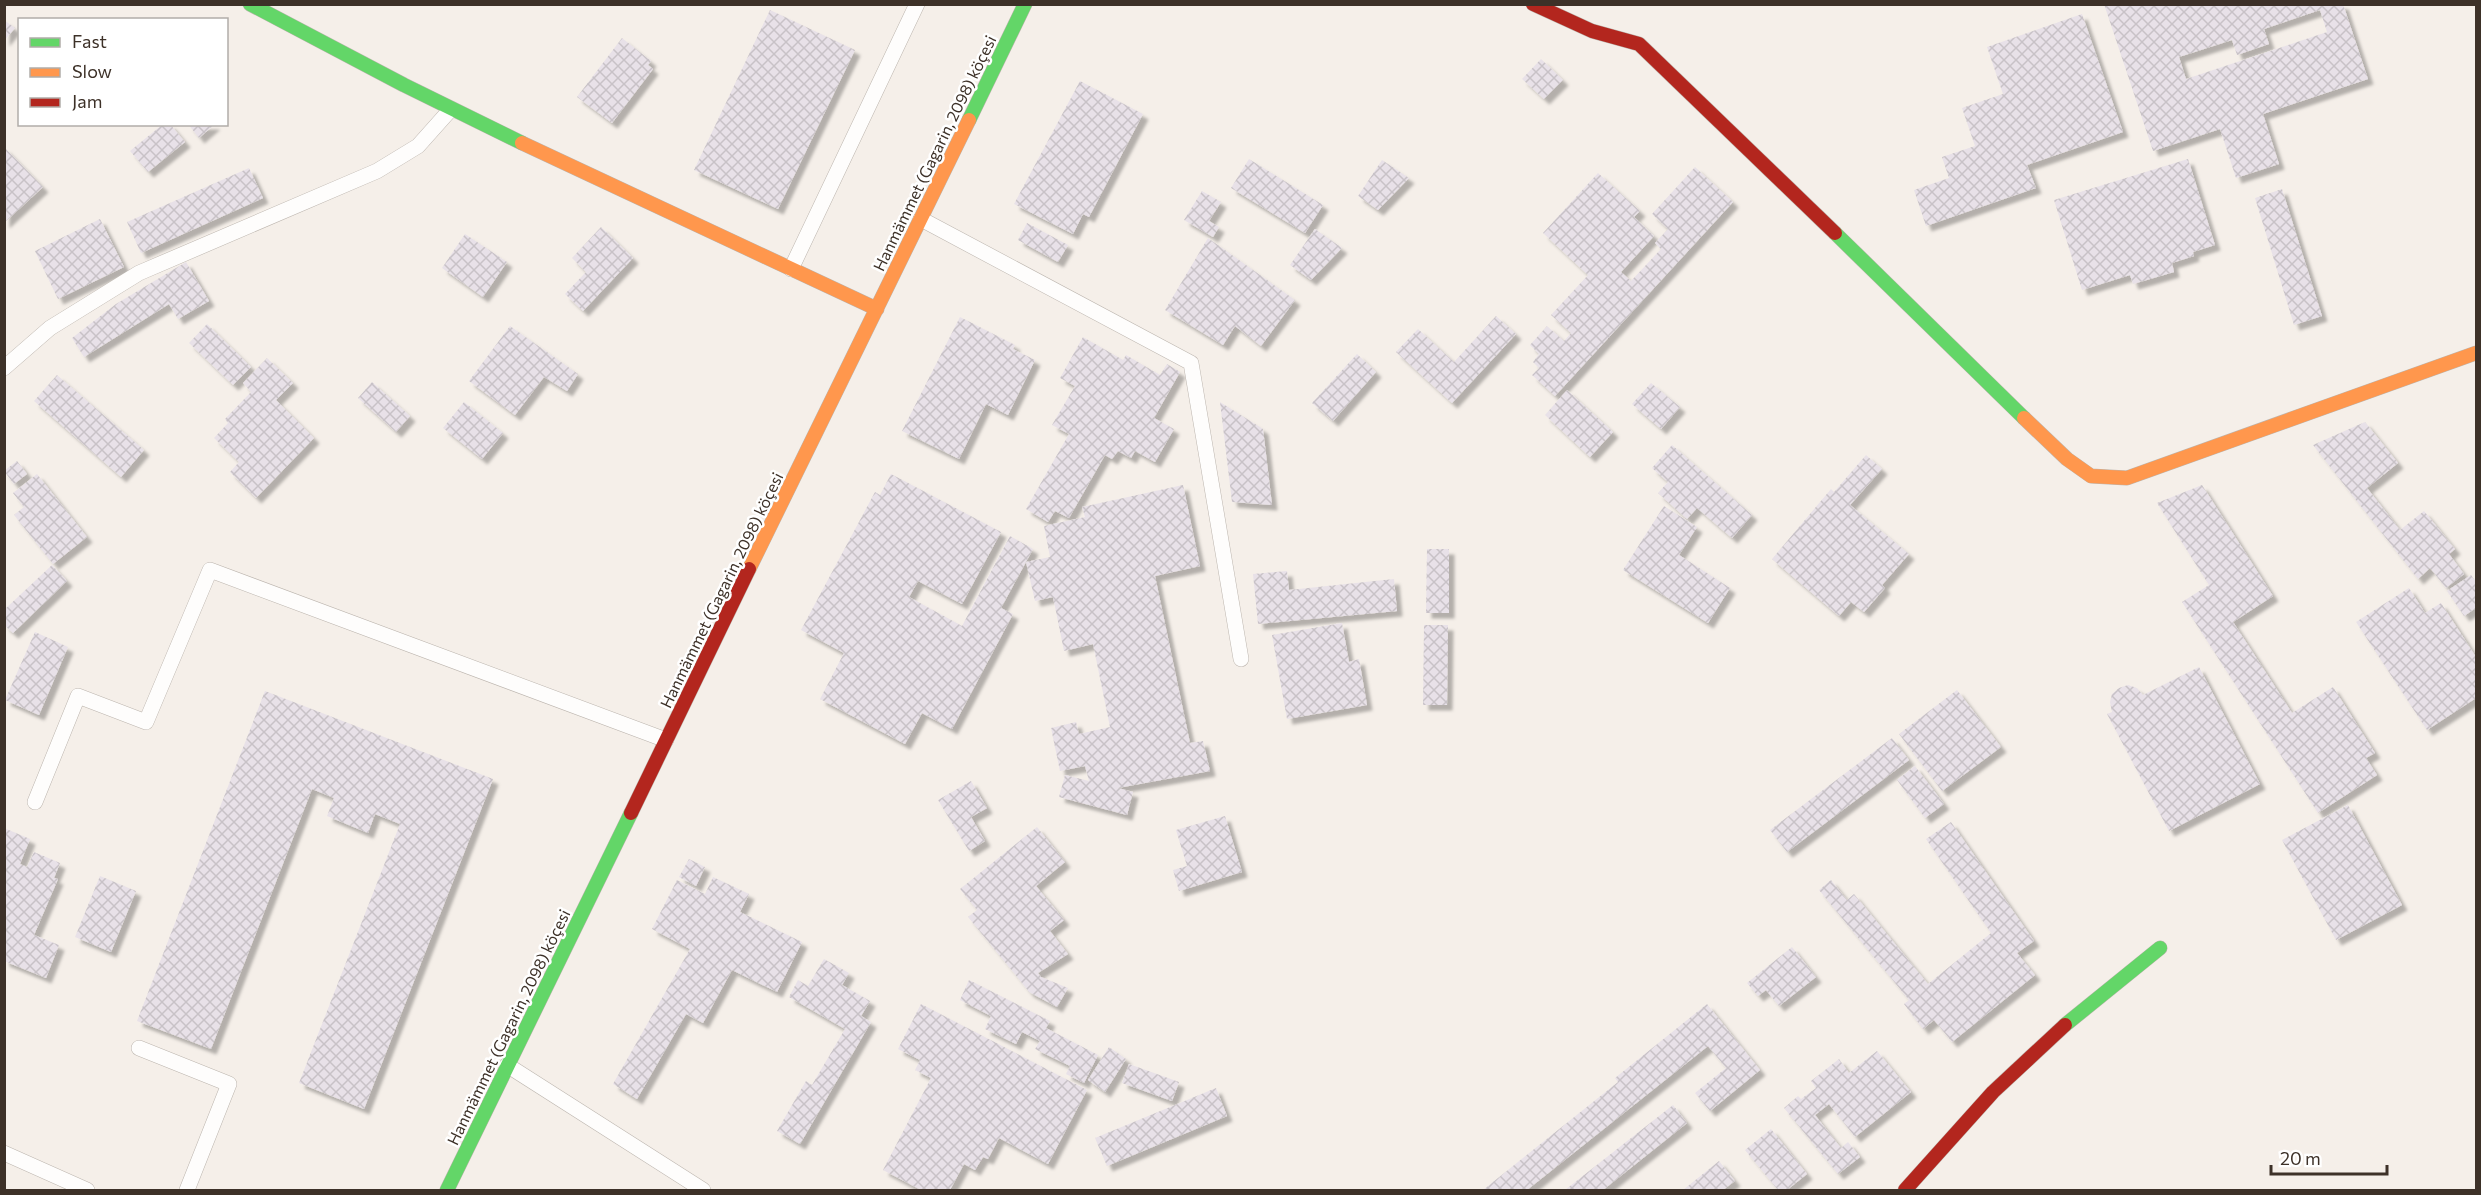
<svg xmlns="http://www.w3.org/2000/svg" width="2481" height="1195" viewBox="0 0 2481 1195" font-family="Commissioner,sans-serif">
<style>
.building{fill:url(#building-cross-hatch);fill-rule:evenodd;filter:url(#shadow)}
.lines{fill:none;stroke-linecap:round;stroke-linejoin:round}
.lane-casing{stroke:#bcb5ae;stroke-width:16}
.fast-casing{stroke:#bcb5ae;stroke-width:15}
.slow-casing{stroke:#bcb5ae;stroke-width:15}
.jam-casing{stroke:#bcb5ae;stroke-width:15}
.lane{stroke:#fefdfc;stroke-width:15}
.fast{stroke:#63d668;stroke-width:14}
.slow{stroke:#ff974d;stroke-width:14}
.jam{stroke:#b3261e;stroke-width:14}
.labels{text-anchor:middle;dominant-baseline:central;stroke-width:5;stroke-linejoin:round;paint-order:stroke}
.street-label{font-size:16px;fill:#3d3128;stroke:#fff}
</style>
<defs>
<pattern id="building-cross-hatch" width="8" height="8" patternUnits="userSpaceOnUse" patternTransform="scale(1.5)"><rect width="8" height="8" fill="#e8e1e8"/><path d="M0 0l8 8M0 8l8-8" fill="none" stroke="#c8c2c7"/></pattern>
<filter id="shadow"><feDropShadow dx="5.5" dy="5.5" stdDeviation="1.5" flood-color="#0004"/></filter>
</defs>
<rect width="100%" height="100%" fill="#f5efe9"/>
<path class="building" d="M2104,4H2343L2368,79L2263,114L2279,164L2236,178L2220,129L2153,151ZM2320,10L2327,32L2186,79L2179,57L2232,40L2237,55L2269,44L2264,29Z
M770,10L855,50L778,209L694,170Z
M2082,14L2123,132L2027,165L2036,188L1926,226L1914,190L1949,178L1942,157L1975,146L1962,108L2003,94L1987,47Z
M4,20L15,28L4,41Z
M622,38L651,61L648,65L653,69L612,123L577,97Z
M1541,59L1563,80L1544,99L1522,79Z
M1080,81L1143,114L1089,217L1083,214L1073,234L1014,204Z
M163,124H170L185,142L148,172L130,151Z
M188,124H215L199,138Z
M4,147L43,187L4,223Z
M1249,159L1323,205L1305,233L1231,188Z
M2188,159L2215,245L2193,252L2194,256L2172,263L2174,272L2133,284L2130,275L2082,290L2054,200Z
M1382,160L1409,178L1378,210L1358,196Z
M1695,167L1733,202L1555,396L1532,375L1539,368L1533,362L1539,354L1530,345L1547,326L1564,341L1571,333L1551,315L1588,275L1543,233L1598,173L1640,211L1634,217L1654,236L1621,272L1631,281L1661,249L1655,243L1668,229L1652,214Z
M249,168L263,198L141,253L127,222Z
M2282,189L2322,316L2294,325L2255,198Z
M1202,191L1221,202L1209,221L1219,227L1213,237L1184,220Z
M100,219L124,267L58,299L35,251Z
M1027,223L1068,245L1058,262L1018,240Z
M601,227L633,258L583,311L565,294L586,272L572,258Z
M1315,229L1342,248L1311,280L1290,265Z
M465,234L507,262L483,297L442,268Z
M1208,238L1295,300L1261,346L1235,326L1223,345L1165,310Z
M186,262L209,301L178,319L169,304L84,357L72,338L116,304Z
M1496,316L1516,334L1452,403L1396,352L1418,329L1454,362Z
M960,317L1015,345L1013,349L1035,360L1008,415L986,404L959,459L902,431Z
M207,324L251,367L233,385L189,343Z
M510,326L578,374L567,391L544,377L515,415L469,381Z
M1083,337L1123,360L1126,355L1160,375L1167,364L1180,372L1154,418L1174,429L1155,462L1135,451L1131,458L1118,451L1112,459L1105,455L1069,518L1055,511L1048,522L1026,509L1069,434L1052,425L1075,386L1060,378Z
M1357,354L1376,372L1333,421L1312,403Z
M267,358L293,383L276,400L314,438L256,498L230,472L239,462L214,438L228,423L225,419L251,392L243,383Z
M57,375L144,450L121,477L34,401Z
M372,382L410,416L396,432L358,398Z
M1651,383L1680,407L1661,429L1632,404Z
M1567,390L1613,432L1590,457L1545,415Z
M464,402L503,433L482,459L443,428Z
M1220,402L1263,429L1272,505L1232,502Z
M2365,422L2398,463L2367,488L2400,530L2424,511L2455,549L2449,554L2464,574L2446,588L2430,568L2418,579L2313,445Z
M1672,445L1752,515L1732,538L1697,508L1687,519L1658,493L1668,482L1652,468Z
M1866,455L1882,469L1850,505L1909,554L1882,585L1885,588L1864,612L1851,602L1839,616L1772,559L1831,489L1834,492Z
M17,461L27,474L14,484L4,471Z
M37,474L87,537L53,564L14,515L24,507L13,493Z
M891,474L1001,532L962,604L918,581L909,597L962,626L1010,536L1033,549L1001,608L1013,614L952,729L922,713L905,744L820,699L844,653L801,630L875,492L880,495Z
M1183,485L1200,566L1155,576L1190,743L1203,741L1210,771L1118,788L1133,792L1127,815L1059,797L1065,775L1089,781L1085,766L1060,771L1051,728L1076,722L1079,734L1110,727L1093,644L1064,651L1053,597L1035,601L1026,562L1050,557L1044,526L1085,517L1082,507Z
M2202,485L2273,596L2233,622L2292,713L2333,687L2375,753L2366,758L2377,775L2318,813L2182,602L2209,585L2157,503Z
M1664,506L1697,527L1679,555L1730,588L1708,623L1623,570Z
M1427,549H1449V613H1426Z
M52,565L67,581L13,633L4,625V610Z
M1287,571L1289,590L1394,579L1397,611L1258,624L1253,574Z
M2471,575L2476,582V608L2464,616L2447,591Z
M2409,588L2425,613L2441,603L2476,657V698L2427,730L2356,622Z
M1342,623L1349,662L1359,659L1367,705L1287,719L1272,635Z
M1424,625H1448L1447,705H1423Z
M35,632L68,647L39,715L5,700Z
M2199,667L2260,784L2169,831L2107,714L2112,712L2110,702L2112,694L2119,688L2128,685L2137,688L2143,695Z
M1957,690L2001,747L1942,791L1899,734Z
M265,691L493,779L364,1109L299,1083L400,824L375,814L368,833L327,816L334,798L312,789L211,1049L137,1021Z
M1892,738L1909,760L1787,852L1770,830Z
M1915,766L1944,804L1925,818L1897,780Z
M971,781L987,808L971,817L985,841L969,851L938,800Z
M2348,805L2402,905L2336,940L2282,840Z
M1225,816L1242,872L1179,891L1173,870L1187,866L1176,830Z
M1951,822L2034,941L2017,953L2035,975L1952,1042L1934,1020L1923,1029L1904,1004L1909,1000L1819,890L1831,880L1847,900L1854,894L1928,984L1991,933L1926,839Z
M1037,827L1065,862L1036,886L1064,920L1050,931L1068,954L1038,973L1041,977L1068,988L1057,1007L1029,992L1022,983L968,917L977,910L960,889Z
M4,828L30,839L20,864L27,867L34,852L60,863L54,878L58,879L34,935L59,945L46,978L4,961Z
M689,859L705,867L696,886L679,877Z
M100,876L136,891L111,952L75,937Z
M713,877L749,894L740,912L802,942L777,992L732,970L703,1023L686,1014L637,1099L613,1084L690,949L652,929L677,880L705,894Z
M1792,947L1816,977L1779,1006L1766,990L1758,996L1747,983Z
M824,959L849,973L842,985L870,1001L861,1016L871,1022L800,1144L777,1131L806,1081L812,1085L845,1029L789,997L798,980L808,986Z
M969,980L1050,1021L1046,1028L1098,1055L1084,1083L1066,1074L1070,1066L1035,1049L1040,1041L1022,1032L1016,1044L985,1029L991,1016L960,1000Z
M921,1004L1087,1090L1048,1164L999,1138L988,1159L983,1157L975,1170L964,1164L950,1190H921L883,1170L931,1078L915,1070L920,1060L898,1049Z
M1707,1004L1760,1070L1710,1111L1695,1093L1726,1068L1708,1046L1527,1190H1483L1618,1082L1615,1078Z
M1109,1047L1126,1059L1105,1092L1088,1080Z
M1877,1051L1911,1092L1855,1137L1829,1104L1815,1115L1841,1148L1848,1142L1860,1157L1838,1174L1784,1108L1798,1096L1801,1099L1816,1088L1811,1081L1839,1059L1849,1073Z
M1129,1064L1179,1082L1172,1101L1122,1083Z
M1216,1088L1227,1116L1107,1166L1095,1138Z
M1673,1105L1687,1123L1603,1190H1565Z
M1771,1129L1807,1174L1787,1190H1778L1745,1150Z
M1719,1161L1735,1181L1723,1190H1683Z"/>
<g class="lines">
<defs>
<path id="lane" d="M921,219L1191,363L1241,659
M791,269L917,4
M4,368L50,328L139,273L377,171L418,146L451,109
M35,802L78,696L146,722L210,570L666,740
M139,1048L229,1084L187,1190
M507,1065L703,1190
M4,1153L87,1190"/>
<path id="fast" d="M250,4L404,85L522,143
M969,120L1025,4
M1835,233L2024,418
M2065,1025L2160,948
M447,1190L631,813"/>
<path id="slow" d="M522,143L877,309
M2024,418L2067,459L2091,476L2127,478L2476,353
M749,569L969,120"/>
<path id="jam" d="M1533,4L1592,31L1639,44L1835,233
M631,813L749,569
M1905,1190L1993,1092L2065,1025"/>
</defs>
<use href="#lane" class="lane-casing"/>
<use href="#fast" class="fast-casing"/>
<use href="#slow" class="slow-casing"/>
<use href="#jam" class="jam-casing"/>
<use href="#lane" class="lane"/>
<use href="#fast" class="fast"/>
<use href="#slow" class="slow"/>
<use href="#jam" class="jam"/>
</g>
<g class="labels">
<g class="street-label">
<text transform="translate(934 153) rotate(-64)">Hanmämmet (Gagarin, 2098) köçesi</text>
<text transform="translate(721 590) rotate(-64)">Hanmämmet (Gagarin, 2098) köçesi</text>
<text transform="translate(508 1027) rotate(-64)">Hanmämmet (Gagarin, 2098) köçesi</text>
</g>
</g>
<rect width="2481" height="1195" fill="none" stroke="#3d3128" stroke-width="12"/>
<rect x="18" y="18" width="210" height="108" fill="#ffffff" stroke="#b1ada9" stroke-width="1.5"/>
<rect x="30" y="38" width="30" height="9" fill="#63d668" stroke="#b1ada9" stroke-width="1.5"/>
<text x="72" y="48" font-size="18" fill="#3d3128">Fast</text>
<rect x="30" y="68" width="30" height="9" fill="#ff974d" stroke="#b1ada9" stroke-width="1.5"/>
<text x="72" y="78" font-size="18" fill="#3d3128">Slow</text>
<rect x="30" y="98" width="30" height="9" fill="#b3261e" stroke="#b1ada9" stroke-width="1.5"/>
<text x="72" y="108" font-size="18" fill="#3d3128">Jam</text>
<path d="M2271 1165v9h116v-9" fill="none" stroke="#3d3128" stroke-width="3"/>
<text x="2280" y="1165" font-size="18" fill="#3d3128" stroke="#ffffff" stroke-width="4.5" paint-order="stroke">20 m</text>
</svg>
